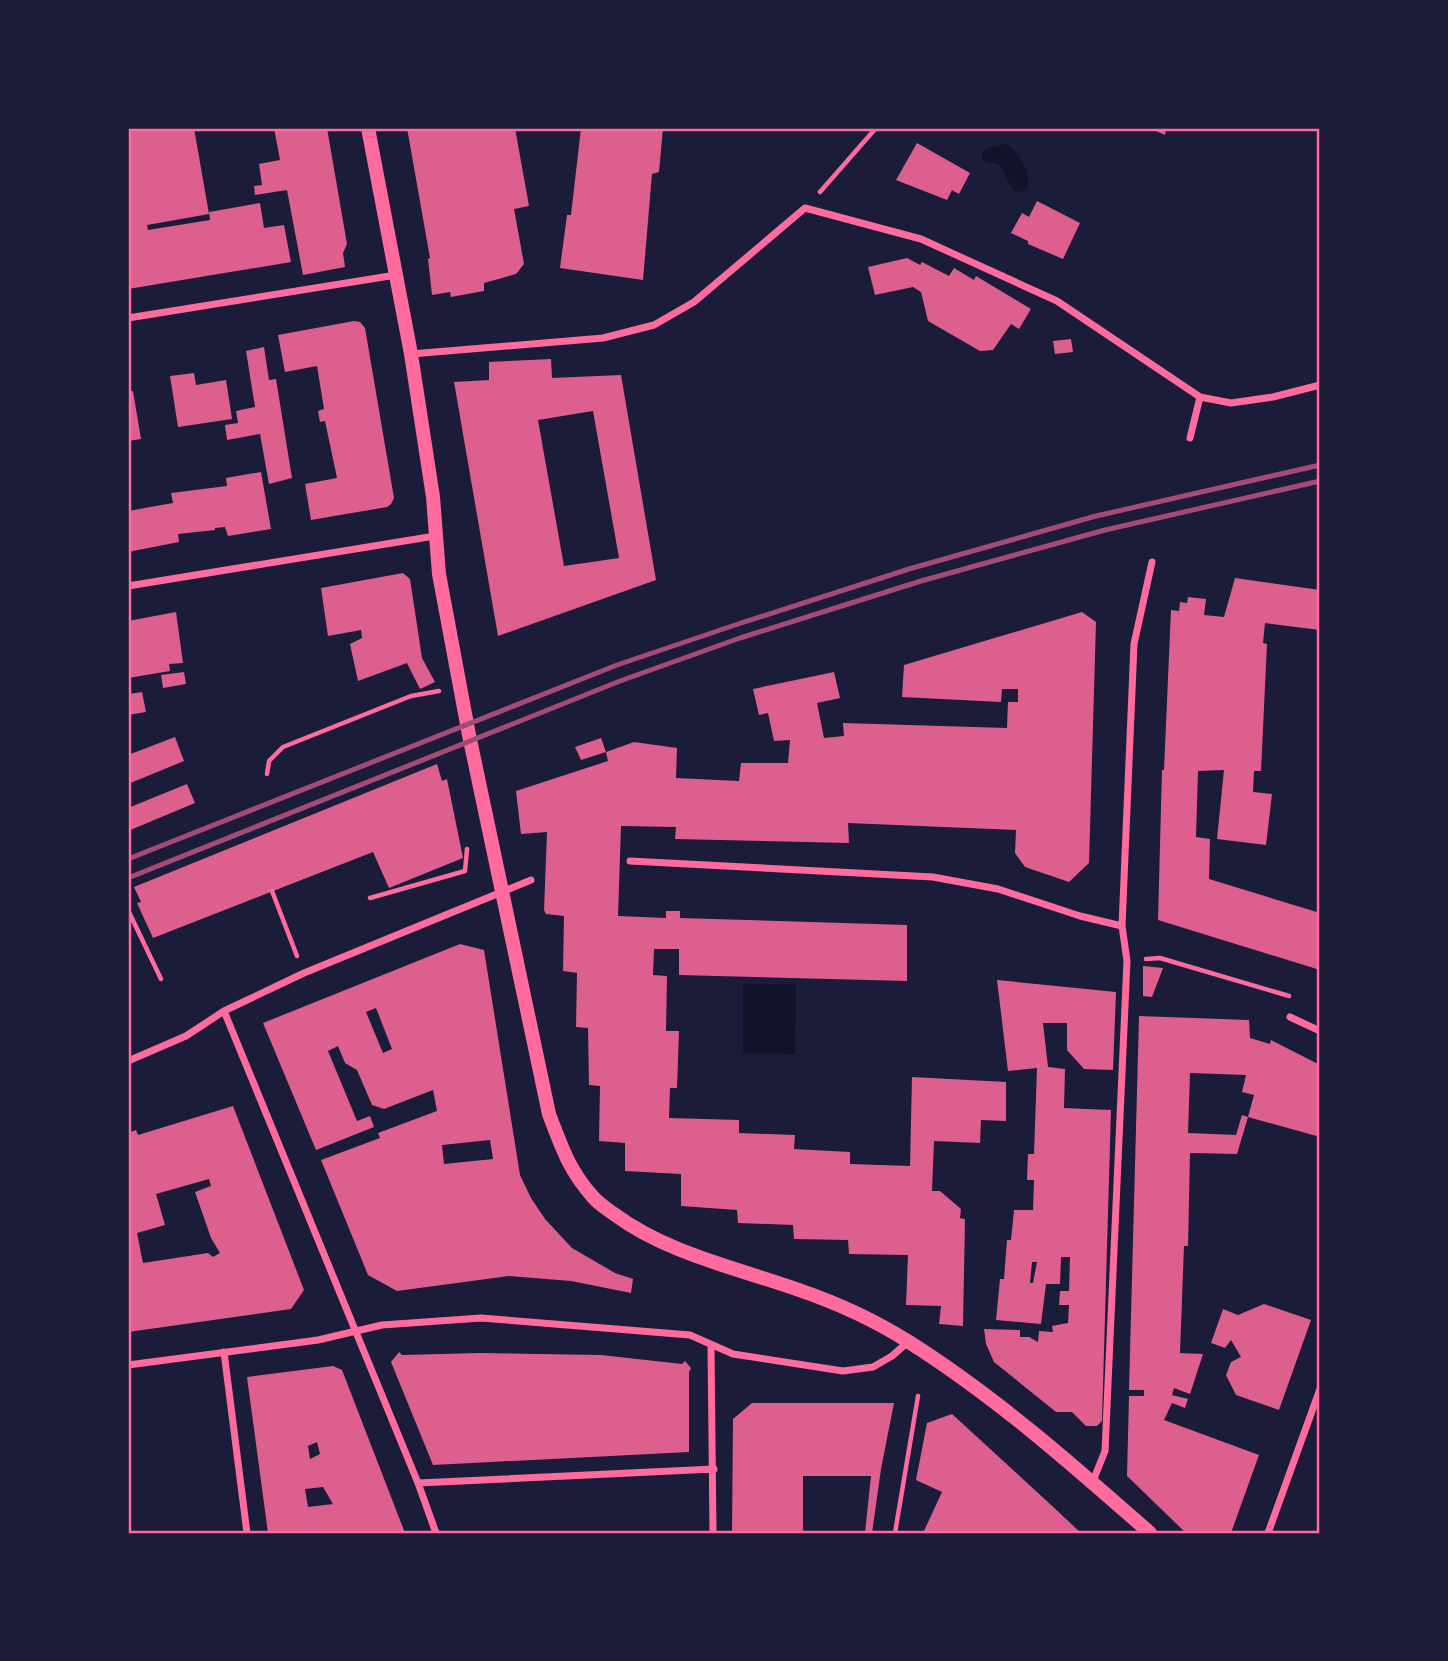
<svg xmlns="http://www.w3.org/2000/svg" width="1448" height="1661" viewBox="0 0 1448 1661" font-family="Jost,sans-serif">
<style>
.water{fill:#12122b}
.building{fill:#dd5f8e;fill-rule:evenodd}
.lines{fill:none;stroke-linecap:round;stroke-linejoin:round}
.path{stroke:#ff6b9d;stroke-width:4.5}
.minor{stroke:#ff6b9d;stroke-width:7}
.secondary{stroke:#ff6b9d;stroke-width:14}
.rail{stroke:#a44b75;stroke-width:5}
.neatline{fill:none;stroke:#ff6b9d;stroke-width:2.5}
</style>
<rect width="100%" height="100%" fill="#1b1b3a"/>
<path class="water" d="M1008,144C1022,158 1028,168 1029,187L1021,192L1013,190L1000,165L982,160L983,151L995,146Z
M743,984H796L795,1054L743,1053Z"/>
<path class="building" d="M128,128H194L209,214L147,225L148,230L210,220L209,212L260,203L264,228L284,225L291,262L128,289Z
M274,128H327L347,244L343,253L345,267L303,275L287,190L255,195L254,186L262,185L259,164L280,160Z
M407,128H515L529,206L514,209L524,264L516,274L484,283V291L451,297L450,292L432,295L428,259L430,258Z
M581,128H663L659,172L652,174L643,280L560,268L567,215H571Z
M1150,128H1166L1165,135L1156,131Z
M917,143L970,173L959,194L952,190L947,200L896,180Z
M1037,201L1080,223L1063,259L1028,244V241L1011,233L1022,213L1029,217Z
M907,258L920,265L922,262L949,276L954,268L974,280L976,276L1031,309L1019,329L1011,324L993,350L980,351L928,321L921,292L913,287L875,295L868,267Z
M354,321L360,322L365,328L394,498L391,504L387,507L311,520L305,484L337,478L325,421L320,422L318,411L324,409L317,366L285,372L278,335Z
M1071,339L1073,352L1055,354L1053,341Z
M264,347L269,380L276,379L292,478L269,484L260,434L227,440L225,425L238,423L236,411L255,407L246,351Z
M551,359L552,378L621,375L656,580L498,636L454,382L489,380V362ZM593,411L619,558L564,566L538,420Z
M194,373L196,385L226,380L232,419L178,427L170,376Z
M133,391L141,439L128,441V392Z
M261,472L271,529L228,536L225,527L215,528V530L178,534L179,542L128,552V511L173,503L171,493L227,486L226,478Z
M403,573L410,579L422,658L435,682L420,689L407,663L358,681L350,644L362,638L361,630L328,636L321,588Z
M1235,578L1320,590V630L1265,623L1263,643L1267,644L1261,771H1254L1253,792L1272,794L1266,845L1217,839L1224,770L1198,771L1196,837L1210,839L1209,879L1320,913V970L1158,920L1162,770H1164L1171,610L1179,611L1180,602L1187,603L1188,597L1206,599L1204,615L1224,617Z
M176,612L183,663L169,664L170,671L128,678V621Z
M1082,612L1096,622L1089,863L1069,882L1025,867L1015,853L1016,830L848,823L849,843L675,839L676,827L621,826L618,916L666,918V911H680V918L907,925V981L679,975V949H654L653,975L667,976L666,1031H679L677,1088H670L669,1118L739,1120V1133L795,1135L794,1149L850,1152V1164L910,1166L912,1077L1006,1082V1121L981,1120L980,1143L934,1141L932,1191H940L961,1209L960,1218L965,1219L963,1326L939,1324L941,1306L906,1305L908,1255L849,1254L848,1240L794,1239L793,1225L738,1223L737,1210L681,1206V1174L625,1171V1143L599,1141L600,1086L589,1085L588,1028L576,1027L577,973L563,971L564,916L546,914L544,910L547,832L521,834L516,791L608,761L606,752L581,760L575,747L601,738L606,752L634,742L677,748L676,778L739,781L741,763H788L790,740L774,741L768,713L759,715L753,689L834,672L840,698L817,703L824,738L844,736L843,723L1007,728L1008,702H1018V689H1002L1001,702L902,697L904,665Z
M184,672L186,684L163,688L161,675Z
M142,692L146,712L128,715V694Z
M175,737L184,761L128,784V755Z
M437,764L442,781L447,779L463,858L389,888L373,852L153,938L137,903L141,902L134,887Z
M187,784L195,803L128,831V808Z
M460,944L484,950L520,1175L531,1198L545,1219L572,1248L615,1273L633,1279L631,1293L571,1281L509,1276L397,1291L368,1275L321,1160L380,1138L378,1133L437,1111L433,1090L384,1109L372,1105L357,1070L345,1063L338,1046L328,1051L357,1121L370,1116L374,1127L316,1150L263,1023ZM376,1008L392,1049L383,1053L366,1012ZM490,1140L493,1159L444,1164L442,1145Z
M1143,966L1163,968L1152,997L1143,996Z
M997,980L1116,992L1113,1070L1084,1069L1067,1050V1023H1043L1048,1067L1065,1069L1064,1108L1111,1110L1102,1421L1097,1426H1086L1072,1412H1056L994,1362L986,1344L984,1329L1020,1330V1337H1029L1038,1342L1039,1331L1053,1332L1052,1326L1068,1323L1069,1305H1059L1060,1291H1069L1070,1257H1061L1060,1284H1046L1041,1324L996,1320L1000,1279H1004L1007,1240H1011L1014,1210H1033L1034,1180H1027L1028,1154H1034L1037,1068L1008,1071ZM1032,1262H1037L1033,1283H1030Z
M1139,1016L1249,1020L1250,1038L1270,1044L1271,1040L1320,1065V1137L1248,1117L1237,1154L1190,1153L1188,1246H1184L1180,1353L1203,1354L1190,1394L1174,1388L1172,1395L1188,1399L1185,1408L1172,1403L1164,1420L1259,1455L1231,1533H1186L1127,1476L1129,1396H1144V1390H1129ZM1190,1073L1246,1075L1242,1092L1254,1095L1248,1117L1242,1115L1236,1135L1188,1133Z
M233,1106L304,1290L291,1309L128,1332V1133L136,1130L138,1135ZM209,1179L211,1186L195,1192L211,1238L220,1253L213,1257L208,1253L143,1263L137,1233L165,1225L156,1194Z
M1264,1304L1311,1320L1279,1410L1236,1395L1226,1375L1231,1362L1241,1357L1231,1340L1225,1348L1211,1343L1223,1309L1238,1315Z
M399,1352L402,1355L480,1353L601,1355L682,1364L685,1361L691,1368L689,1372V1452L433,1465L391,1362Z
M333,1366L342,1370L405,1533H268L247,1377ZM317,1442L320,1454L310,1459L308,1446ZM323,1487L333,1504L308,1507L305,1489Z
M752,1403H894L881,1469L872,1533H865L871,1476H803V1533H732L733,1419Z
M952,1414L1050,1504L1081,1533H923L942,1492L916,1480L927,1423Z"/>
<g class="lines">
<path class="path" d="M820,192L876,128
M267,774L269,761L283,747L411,696L439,691
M272,891L297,956
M370,898L465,871L467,849
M128,910L161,979
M1146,959L1160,958L1289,996
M895,1533L918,1396"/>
<path class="minor" d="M128,318L396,275
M411,354L603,338L654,325L694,302L805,208L921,239L1057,301L1200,397L1231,403L1273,397L1320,385
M1190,438L1200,397
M128,586L435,536
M630,861L933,877L998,889L1080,916L1122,926
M224,1011L418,1483L436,1533
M1290,1017L1320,1031
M128,1061L186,1036L224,1011L304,973L531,880
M711,1347L713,1533
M224,1352L247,1533
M128,1365L318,1340L382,1325L481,1318L690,1335L733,1354L843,1371L873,1367L892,1356L908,1342
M1093,1481L1105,1451L1127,961L1122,926L1134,644L1152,562
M418,1483L714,1469
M1268,1533L1320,1389"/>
<path class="secondary" d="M368,128L411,354L433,497L439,574L469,735L549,1114C562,1148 569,1170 593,1197C599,1204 607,1209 614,1214C668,1254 737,1268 799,1290C837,1303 876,1321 909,1342C996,1397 1074,1466 1150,1533"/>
<path class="rail" d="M128,859L617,665L738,624L909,569L1096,516L1320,465
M128,878L620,681L740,638L921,581L1105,530L1320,481"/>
</g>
<rect width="1448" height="1661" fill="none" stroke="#1b1b3a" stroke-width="259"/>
<rect x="130" y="130" width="1188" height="1402" class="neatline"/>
</svg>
